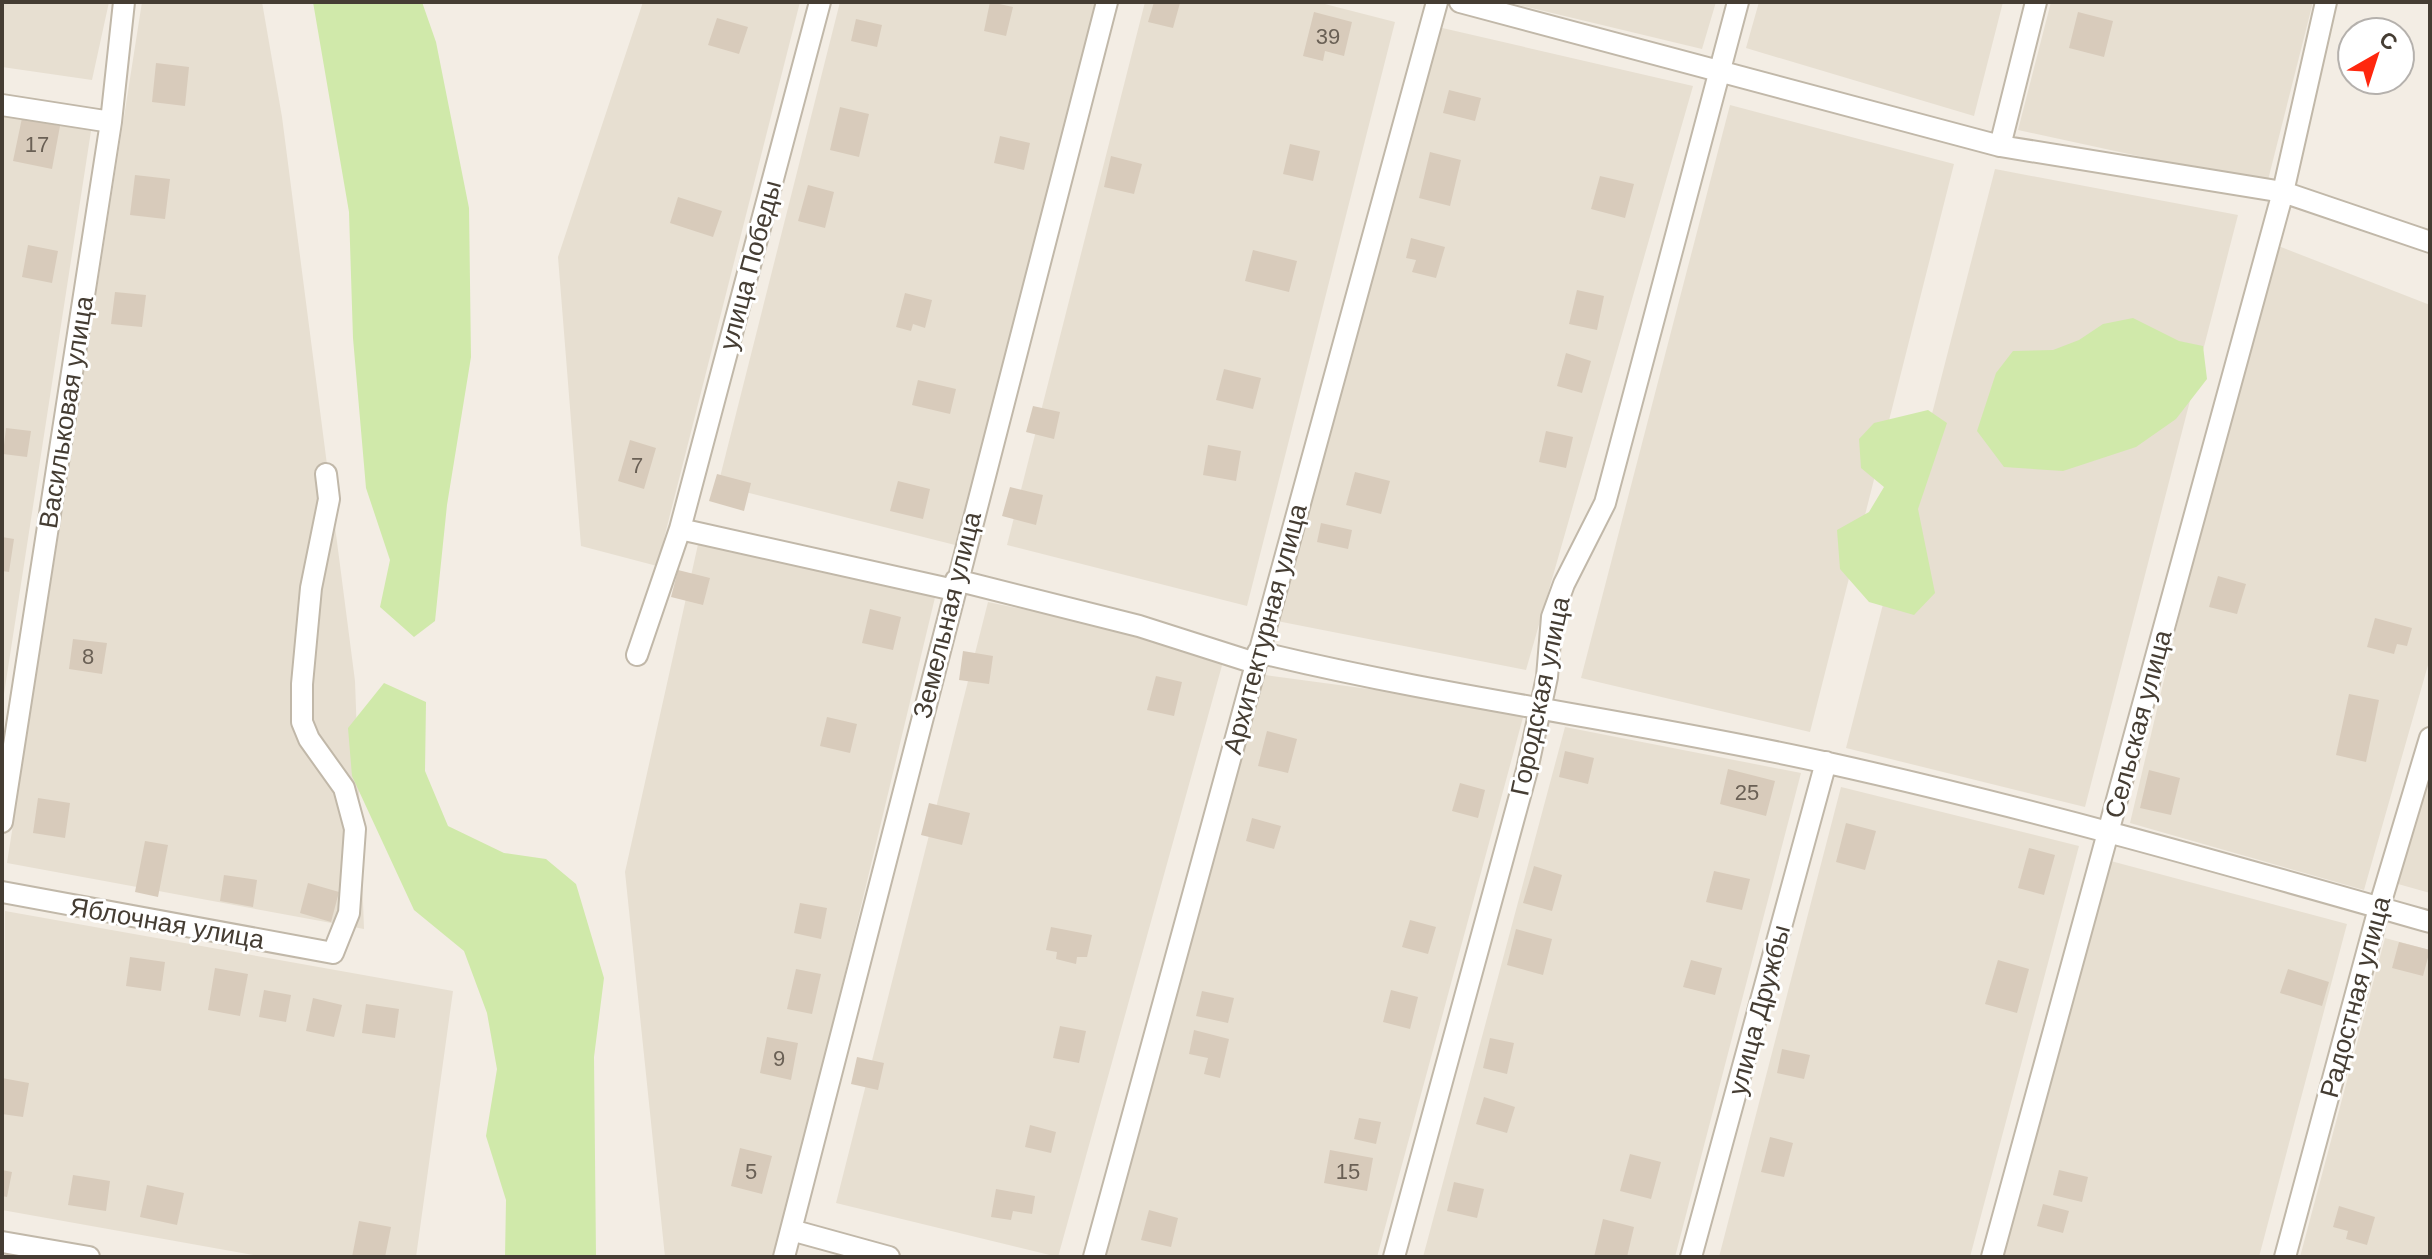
<svg xmlns="http://www.w3.org/2000/svg" width="2432" height="1259" viewBox="0 0 2432 1259" font-family="Helvetica,sans-serif">
<style>
.residential{fill:#e7dfd1}
.green{fill:#d0e9aa}
.building{fill:#d8cbbb}
.lines{fill:none;stroke-linecap:round;stroke-linejoin:round}
.minor-casing{stroke:#c1b8a9;stroke-width:24}
.minor{stroke:#fff;stroke-width:20}
.labels{text-anchor:middle;dominant-baseline:central;stroke-width:6;stroke-linejoin:round;paint-order:stroke}
.number-label{font-size:22px;fill:#6a6055}
.street-label{font-size:26px;fill:#453d33;stroke:#fff}
</style>
<rect width="100%" height="100%" fill="#f3ede4"/>
<path class="residential" d="M2,2H109L92,80L2,67Z
M142,2H262L282,117L355,681L364,929L7,863Z
M643,2H800L657,566L581,546L558,257Z
M840,2H1097L959,546L718,485Z
M1145,2H1317L1395,22L1247,606L1007,545Z
M1506,2H1716L1702,49Z
M1759,2H2003L1974,116L1746,48Z
M2051,2H2313L2267,184L2018,130Z
M1438,27L1693,86L1526,670L1277,621Z
M1730,105L1954,164L1810,732L1581,678Z
M2,115L91,131L2,707Z
M1995,169L2238,215L2085,807L1846,748Z
M2268,242L2430,305V658L2364,890L2130,823Z
M701,531L938,585L777,1257H665L625,872Z
M988,602L1226,651L1058,1257L836,1203Z
M1265,675L1525,710L1377,1257H1099Z
M1565,727L1801,773L1675,1257H1423Z
M2430,767V893L2398,884Z
M1841,787L2079,846L1970,1257H1719Z
M2107,860L2347,924L2259,1257H2002Z
M5,911L453,991L416,1257H265L2,1210Z
M2385,938L2430,950V1257H2300Z"/>
<path class="green" d="M313,2H422L436,42L469,208L471,357L447,505L435,621L414,637L380,607L390,560L366,488L353,338L349,212Z
M2133,318L2179,341L2203,346L2207,379L2176,419L2136,447L2063,471L2004,467L1977,431L1996,373L2013,351L2053,350L2079,340L2103,324Z
M1928,410L1947,423L1918,509L1935,593L1914,615L1869,602L1840,569L1837,530L1869,512L1884,487L1861,468L1859,439L1874,423Z
M384,683L426,702L425,771L448,826L504,853L546,859L576,884L604,978L594,1057L596,1257H505L506,1200L486,1136L497,1069L487,1013L464,951L414,910L352,776L348,728Z"/>
<path class="building" d="M990,2L1013,7L1006,36L984,31Z
M1154,2L1180,3L1173,28L1148,22Z
M1314,12L1352,22L1344,56L1325,51L1323,61L1303,56Z
M2078,12L2113,21L2104,57L2069,48Z
M717,18L748,27L739,54L708,45Z
M856,19L882,25L877,47L851,41Z
M156,63L189,67L185,106L152,102Z
M1449,90L1481,98L1475,121L1443,113Z
M840,107L869,114L859,157L830,150Z
M22,118L60,126L52,169L13,161Z
M1000,136L1030,143L1024,170L994,163Z
M1290,144L1320,151L1313,181L1283,174Z
M1430,152L1461,160L1450,206L1419,198Z
M1111,156L1142,164L1134,194L1104,187Z
M135,175L170,179L165,219L130,215Z
M1600,176L1634,184L1625,218L1591,209Z
M808,185L834,192L825,228L798,221Z
M678,197L722,211L713,237L670,223Z
M1411,238L1445,247L1436,278L1412,272L1416,260L1406,258Z
M28,245L58,251L52,283L22,277Z
M1253,250L1297,261L1289,292L1245,281Z
M1577,290L1604,296L1597,330L1569,324Z
M115,292L146,295L142,327L111,324Z
M905,293L932,300L925,328L913,324L911,331L896,327Z
M1566,353L1591,361L1582,393L1557,386Z
M1224,369L1261,378L1253,409L1216,400Z
M918,380L956,389L950,414L912,405Z
M1033,406L1060,412L1054,439L1026,432Z
M6,428L31,431L27,457L3,454Z
M1546,431L1573,437L1566,468L1539,462Z
M630,440L656,448L644,489L618,481Z
M1208,445L1241,451L1236,481L1203,475Z
M1355,472L1390,481L1381,514L1346,505Z
M717,474L751,483L744,511L709,501Z
M898,481L930,489L923,519L890,511Z
M1010,487L1043,495L1036,525L1002,516Z
M1321,523L1352,530L1348,549L1317,542Z
M2,537L14,539L9,572L2,571Z
M678,570L710,578L703,605L671,597Z
M2218,576L2246,584L2237,614L2209,607Z
M870,609L901,617L893,650L862,643Z
M2375,618L2412,628L2407,646L2397,644L2394,654L2367,647Z
M73,639L107,643L102,674L69,669Z
M963,651L993,656L989,684L959,680Z
M1156,676L1182,682L1174,716L1147,710Z
M2349,694L2379,700L2366,762L2336,755Z
M827,717L857,724L850,753L820,746Z
M1267,731L1297,739L1288,773L1258,766Z
M1565,751L1594,758L1588,784L1559,777Z
M1728,769L1775,781L1766,816L1720,804Z
M2149,770L2180,778L2171,815L2140,808Z
M1460,783L1485,790L1478,818L1452,811Z
M38,798L70,803L65,838L33,833Z
M929,803L970,813L962,845L921,835Z
M1252,818L1281,826L1274,849L1246,841Z
M1846,823L1876,831L1865,870L1836,862Z
M145,841L168,845L158,897L135,892Z
M2029,848L2055,855L2044,895L2018,888Z
M1534,866L1562,875L1552,911L1523,903Z
M1714,871L1750,879L1742,910L1706,902Z
M224,875L257,880L253,907L220,901Z
M308,883L339,892L331,922L300,913Z
M800,903L827,908L821,939L794,933Z
M1410,920L1436,927L1428,954L1402,947Z
M1051,927L1092,935L1087,957H1077L1076,964L1056,959L1057,952L1046,950Z
M1516,929L1552,939L1543,975L1507,965Z
M2399,942L2430,950L2423,976L2392,968Z
M130,957L165,962L161,991L126,986Z
M1691,960L1722,968L1715,995L1683,987Z
M1998,960L2029,969L2017,1013L1985,1004Z
M215,968L248,974L240,1016L208,1010Z
M796,969L821,974L812,1014L787,1009Z
M2288,969L2329,982L2322,1006L2280,993Z
M264,990L291,995L286,1022L259,1017Z
M1391,990L1418,997L1410,1029L1383,1022Z
M1202,991L1234,998L1228,1023L1196,1016Z
M313,998L342,1005L334,1037L306,1031Z
M366,1004L399,1009L395,1038L362,1033Z
M1060,1026L1086,1031L1079,1063L1053,1058Z
M1194,1030L1229,1039L1220,1078L1204,1074L1208,1058L1189,1054Z
M767,1037L798,1043L791,1080L760,1073Z
M1490,1038L1514,1043L1507,1074L1483,1068Z
M1782,1049L1810,1055L1804,1079L1777,1073Z
M857,1057L884,1063L878,1090L851,1084Z
M2,1078L29,1083L23,1117L2,1114Z
M1484,1097L1515,1107L1507,1133L1476,1124Z
M1359,1118L1381,1122L1376,1144L1354,1139Z
M1030,1125L1056,1132L1051,1153L1025,1147Z
M1770,1137L1793,1143L1784,1177L1761,1172Z
M740,1148L772,1156L762,1194L731,1186Z
M1330,1150L1373,1158L1367,1191L1324,1183Z
M1630,1154L1661,1162L1651,1199L1620,1191Z
M2,1170L12,1172L7,1197L2,1196Z
M2059,1170L2088,1177L2082,1202L2053,1195Z
M73,1175L110,1181L106,1211L68,1205Z
M1454,1182L1484,1189L1477,1218L1447,1211Z
M147,1185L184,1193L177,1225L140,1217Z
M996,1189L1035,1196L1032,1214L1013,1211L1011,1220L991,1217Z
M2043,1204L2069,1211L2063,1233L2037,1226Z
M2339,1206L2375,1217L2367,1245L2346,1239L2348,1231L2333,1227Z
M1149,1210L1178,1218L1171,1247L1141,1240Z
M1603,1219L1634,1227L1627,1257H1594Z
M359,1221L391,1227L385,1257H352Z"/>
<g class="lines">
<defs>
<path id="minor" d="M1460,2L2000,146L2283,192L2430,242
M2,105L111,122
M2000,146L2036,2
M680,529L954,590
M956,580L1139,626L1255,663
M1258,652C1446,698 1639,721 1828,763C2031,808 2230,865 2430,922
M637,655L680,529L820,2
M2,822L111,122L124,2
M2,892L333,953L349,913L355,829L344,788L309,739L302,722V684L311,588L329,499L326,474
M791,1230L889,1257
M2,1242L89,1257
M784,1257L1107,2
M1094,1257L1437,2
M1394,1257L1527,770L1547,677L1552,617L1564,584L1605,503L1738,2
M1691,1257L1826,762
M1992,1257L2283,192L2326,2
M2285,1257L2379,908L2430,738"/>
</defs>
<use href="#minor" class="minor-casing"/>
<use href="#minor" class="minor"/>
</g>
<g class="labels">
<g class="number-label">
<text x="1328" y="36">39</text>
<text x="37" y="144">17</text>
<text x="637" y="465">7</text>
<text x="88" y="656">8</text>
<text x="1747" y="792">25</text>
<text x="779" y="1058">9</text>
<text x="751" y="1171">5</text>
<text x="1348" y="1171">15</text>
</g>
<g class="street-label">
<text transform="translate(750 265) rotate(-75)">улица Победы</text>
<text transform="translate(66 412) rotate(-81)">Васильковая улица</text>
<text transform="translate(947 615) rotate(-76)">Земельная улица</text>
<text transform="translate(1265 629) rotate(-75)">Архитектурная улица</text>
<text transform="translate(1540 696) rotate(-78)">Городская улица</text>
<text transform="translate(2138 724) rotate(-75)">Сельская улица</text>
<text transform="translate(167 923) rotate(10)">Яблочная улица</text>
<text transform="translate(2355 997) rotate(-75)">Радостная улица</text>
<text transform="translate(1759 1010) rotate(-75)">улица Дружбы</text>
</g>
</g>
<rect width="2432" height="1259" fill="none" stroke="#453d33" stroke-width="8"/>
<g transform="translate(2376 56) rotate(39)"><circle r="38" fill="#ffffff" stroke="#b5b1ad" stroke-width="2"/>
<path d="M0-6L14 30L0 20L-14 30Z" fill="#ff270e"/>
<text y="-12" font-size="22" font-weight="bold" text-anchor="middle" fill="#453d33">С</text>
</g>
</svg>
